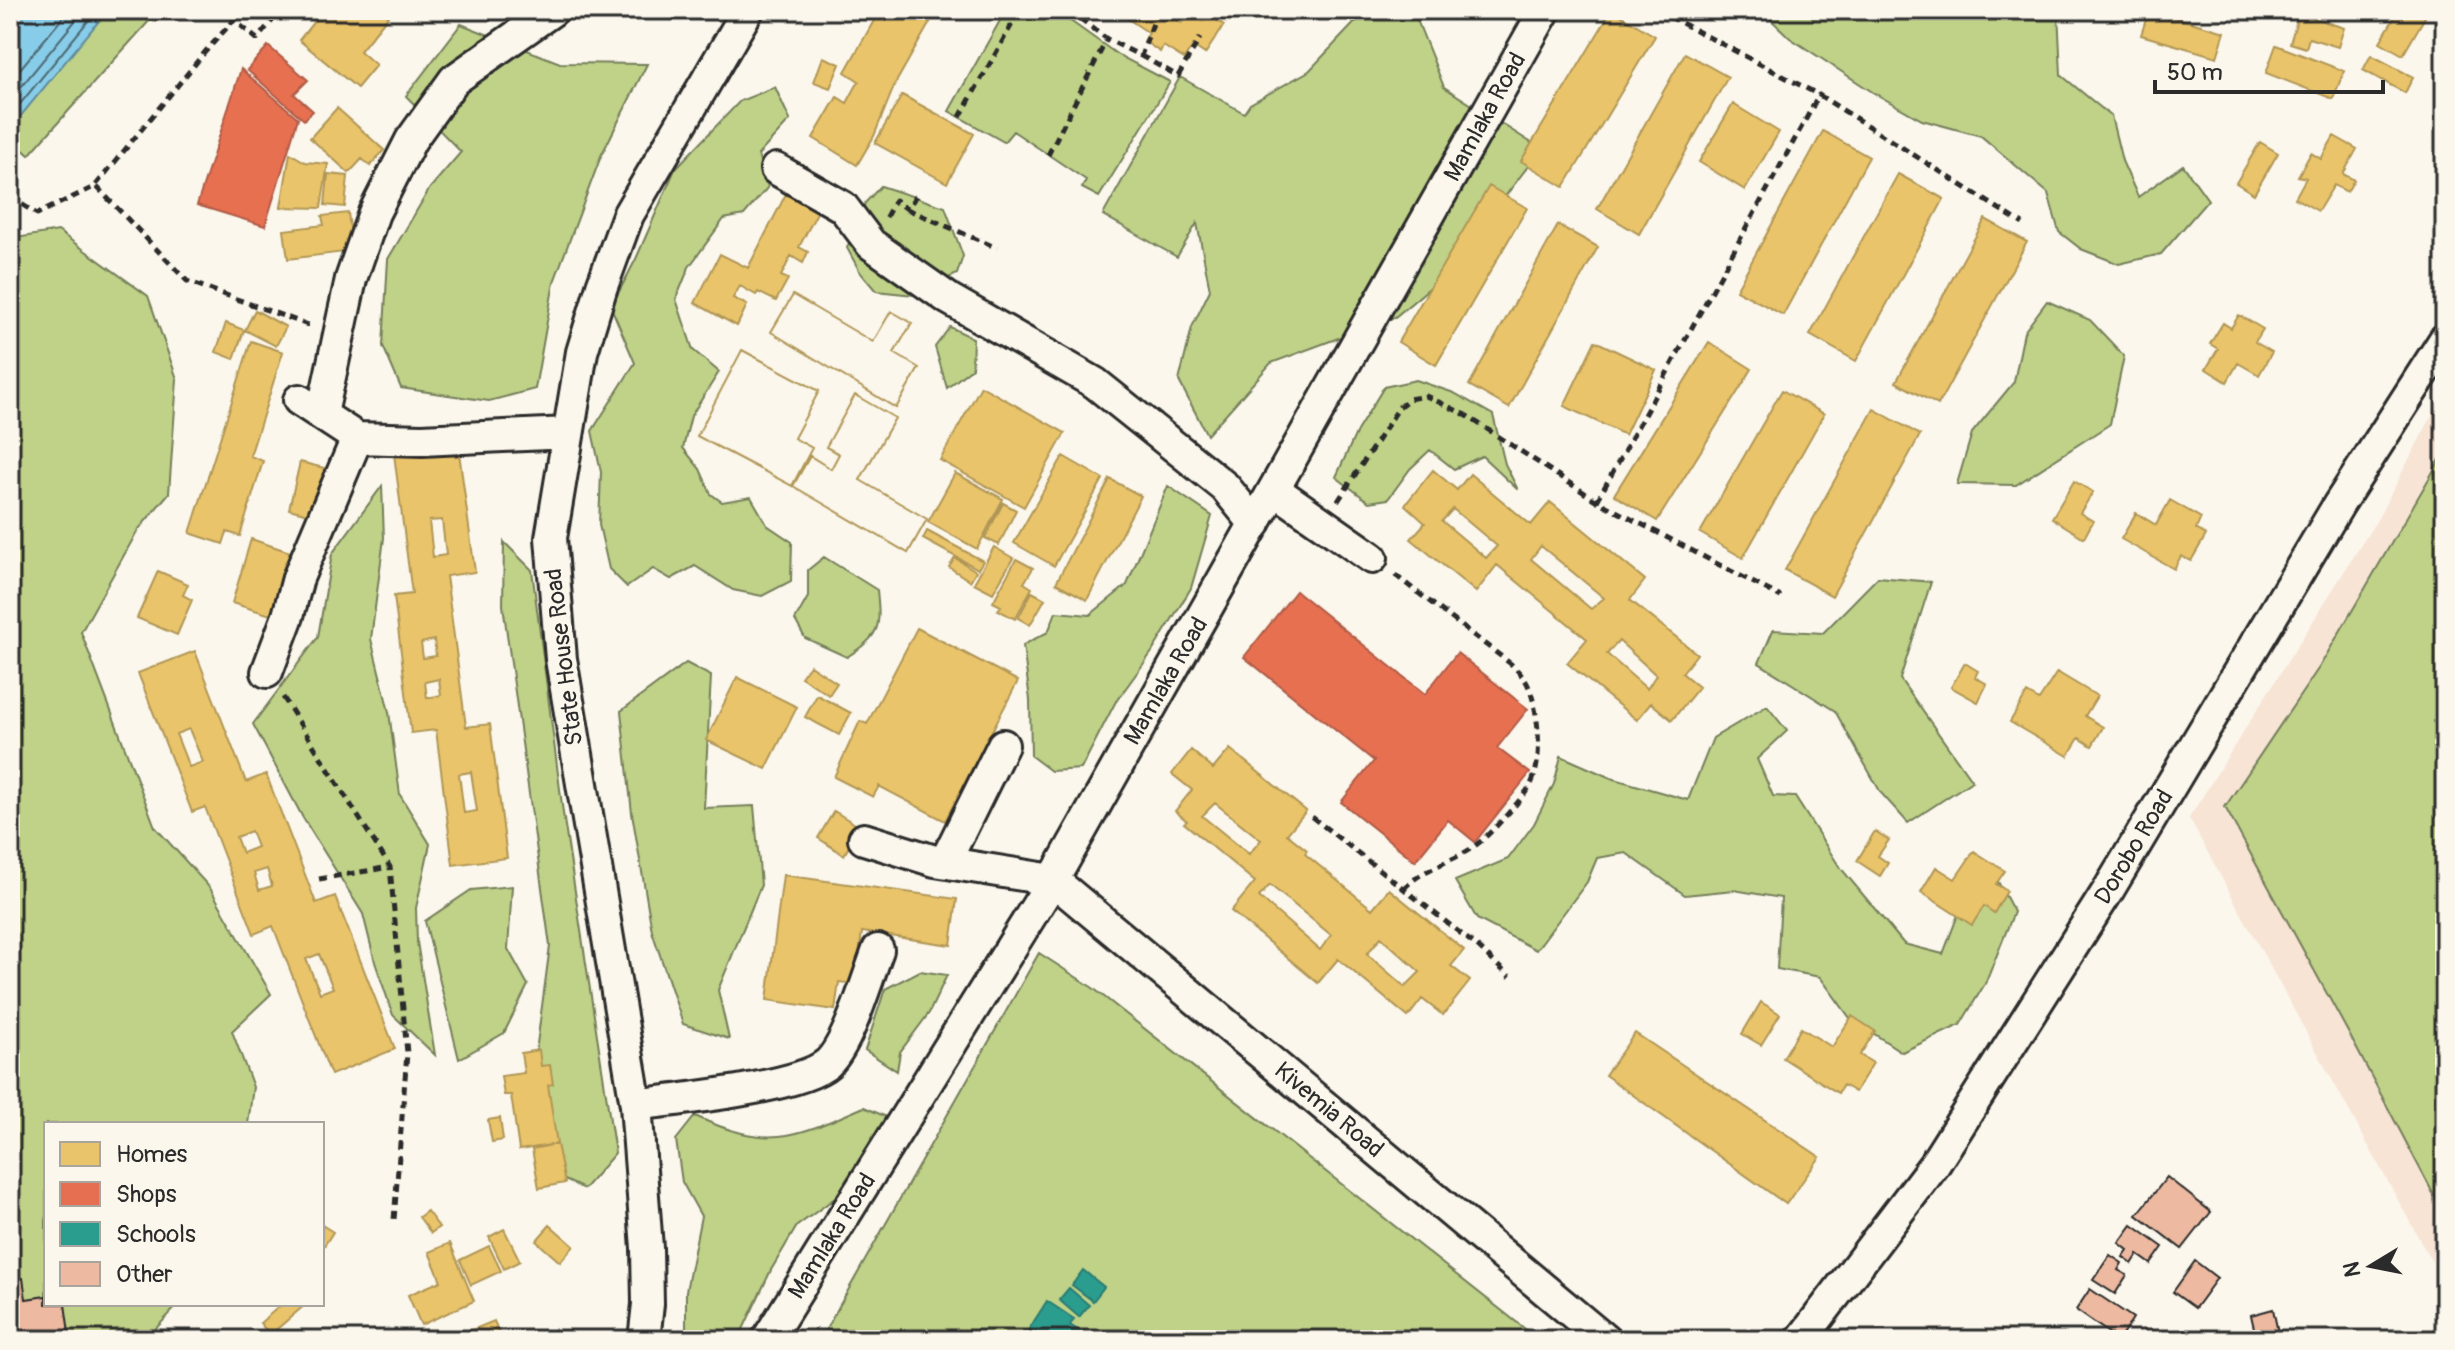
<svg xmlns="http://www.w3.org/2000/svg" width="2455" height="1350" viewBox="0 0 2455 1350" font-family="Pangolin,sans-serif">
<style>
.built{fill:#f7e4d5}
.green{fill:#bfd288;stroke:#757e5a;stroke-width:2}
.water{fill:#87cde9;stroke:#628c9d;stroke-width:2}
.homes{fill:#e9c46a;stroke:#b09657;stroke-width:2;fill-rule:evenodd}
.shops{fill:#e76f51;stroke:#af5b46;stroke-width:2}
.schools{fill:#2a9d8f;stroke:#2a7b71;stroke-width:2}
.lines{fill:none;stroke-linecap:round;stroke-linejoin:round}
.shore{stroke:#506c77;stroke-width:2}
.building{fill:#edb9a0;stroke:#2b2b2b;stroke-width:2}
.minor-casing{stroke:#2b2b2b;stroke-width:36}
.path{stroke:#2b2b2b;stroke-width:5;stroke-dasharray:8 6;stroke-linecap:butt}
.minor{stroke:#fbf7ec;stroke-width:30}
.labels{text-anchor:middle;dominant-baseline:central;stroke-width:8;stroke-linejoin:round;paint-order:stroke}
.street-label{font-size:24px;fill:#2b2b2b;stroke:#fbf7ec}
</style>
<rect width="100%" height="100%" fill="#fbf7ec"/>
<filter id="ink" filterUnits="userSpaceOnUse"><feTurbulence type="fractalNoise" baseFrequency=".0125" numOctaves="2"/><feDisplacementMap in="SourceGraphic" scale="16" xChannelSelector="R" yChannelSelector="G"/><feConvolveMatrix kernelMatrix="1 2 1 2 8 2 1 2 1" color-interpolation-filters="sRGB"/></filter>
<g filter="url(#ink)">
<path class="built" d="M2445,391V1286L2189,818L2378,518Z"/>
<path class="green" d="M10,10H159L29,155L10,138Z
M1006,10H1055L1118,55L1170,82L1099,197L1082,188L1086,180L1013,131L1004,142L949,111Z
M1413,10L1444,87L1541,149L1476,235L1434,284L1395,317L1271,363L1207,435L1179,381L1192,327L1210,290L1197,223L1177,257L1103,215L1180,77L1244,113L1250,104L1309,71L1360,17Z
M1761,10H2058L2061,75L2111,116L2122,161L2138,197L2183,165L2208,200L2161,254L2119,264L2081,249L2059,232L2048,193L1981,136L1922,120L1874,93L1790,38Z
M461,24L560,63L647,64L601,156L554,282L535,389L489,401L401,388L383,346L388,259L430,188L461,152L406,96Z
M775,87L790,120L758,155L768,187L744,215L724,219L689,267L676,299L693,350L719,372L691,416L683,448L700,469L711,494L722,502L751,497L767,525L792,542L791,581L762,596L733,590L695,566L671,579L653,569L627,587L609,569L599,525L601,472L592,431L635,363L611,307L636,259L675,169L740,101Z
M881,186L945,207L963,256L957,274L914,295L876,291L860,272L847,248L865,203Z
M58,231L148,296L177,379L169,493L138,530L81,632L155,827L210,888L271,994L232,1031L253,1087L248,1124H46V1304H179L145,1340H10V239Z
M2047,301L2090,320L2124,356L2110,424L2016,485L1957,484L1972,433L2014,382L2024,332Z
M950,327L973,338L972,368L947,388L935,347Z
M1416,380L1454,393L1493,415L1505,464L1518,490L1482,456L1454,469L1430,450L1410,469L1388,499L1369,502L1336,477L1357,431L1384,387Z
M2445,451V1216L2349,1034L2225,807L2320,666Z
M382,486L384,538L371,639L389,712L400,795L430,844L416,908L417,942L435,1055L393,1015L375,962L363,914L303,818L253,724L318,637L332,554Z
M1168,486L1212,516L1191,588L1152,652L1115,703L1081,769L1051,771L1031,756L1030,700L1023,645L1048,632L1056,612L1090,615L1127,585Z
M504,542L532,570L563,813L615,1153L584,1189L537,1167L535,1059L550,946L503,605Z
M824,557L877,590C881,629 880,635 847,657L805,638L795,620L808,597V570Z
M1878,577L1931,582L1900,679L1972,781L1908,823L1881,793L1835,711L1759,663L1773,630L1823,633Z
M686,663L711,676L704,808L754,806L761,885L718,990L729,1039L683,1024L652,931L632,813L621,711Z
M1767,706L1787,731L1757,759L1773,796L1795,797L1839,866L1904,944L1943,954L1961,907L1993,872L2014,912L1986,982L1960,1025L1902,1052L1850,1018L1820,977L1777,969L1781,898L1734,890L1685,895L1626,853L1597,858L1587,882L1536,950L1477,919L1455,881L1508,859L1534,824L1554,784L1561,756L1611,778L1688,800L1713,738Z
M512,886L508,949L528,985L504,1033L459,1059L425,921L471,890Z
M1039,953L1093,988L1539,1340H820Z
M920,971L947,975L929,1013L900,1052L897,1071L865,1050L885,989Z
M864,1107L891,1119L854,1184L797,1226L771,1270L738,1340H686V1291L701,1216L682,1182L676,1140L695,1116C769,1150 793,1138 864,1107Z"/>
<path class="water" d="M10,10H108L19,118L10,110Z"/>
<path class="homes" d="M323,10H393L360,51L376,65L357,88L299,40Z
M880,10H937L895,84L874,136L857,165L813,138L837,97L847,103L859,81L845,72Z
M1125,10H1201L1224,25L1205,54L1193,46L1184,59L1163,46L1160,52L1144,41L1149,33L1122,15Z
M1169,10H1236L1226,22L1216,13L1203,21L1193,14L1181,23L1167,11Z
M1612,10L1655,36L1564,187L1521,161Z
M2149,10L2225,32L2217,57L2141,35Z
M2399,10H2429L2403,55L2380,42Z
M2299,13L2344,28L2338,47L2309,38L2306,48L2290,43Z
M2276,45L2344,71L2333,99L2266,73Z
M1685,53L1728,77L1639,234L1597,209Z
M2371,55L2413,77L2405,93L2363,70Z
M823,57L840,64L830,88L814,82Z
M902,95L974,134L947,183L875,143Z
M1733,104L1779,132L1745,190L1699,162Z
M337,108L384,150L370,166L362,159L349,173L310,138Z
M1823,131L1869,157L1783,315L1736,290Z
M2334,136L2357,149L2343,174L2354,180L2347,192L2334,185L2318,211L2295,198L2306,178L2298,176L2311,153L2321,159Z
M2260,142L2278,153L2254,194L2236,183Z
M290,153L305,162L328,164L321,208L281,207Z
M328,174L348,176L345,207L325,205Z
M1898,174L1944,199L1856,361L1810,335Z
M1489,186L1527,208L1436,365L1398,342Z
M789,188L821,205L799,247L808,252L803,263L791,256L781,276L788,279L776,301L758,292L756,295L740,286L733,298L747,305L737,326L695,303L720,254L748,268Z
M348,213L353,251L288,259L284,230L324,225L322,216Z
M1985,219L2027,242L1938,405L1896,382Z
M1558,225L1598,247L1509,408L1469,385Z
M793,295L873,342L891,311L912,323L894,353L919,368L896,408L771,332Z
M793,295L873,342L891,311L912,323L894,353L919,368L896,408L771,332Z
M255,310L286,327L276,346L245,330Z
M2239,315L2263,329L2255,342L2272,352L2259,375L2238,363L2227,382L2206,369L2218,349L2210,344L2223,323L2231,328Z
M226,323L244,330L234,359L216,352Z
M251,341L283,352L250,456L263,461L240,536L227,532L223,544L190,533Z
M1595,341L1656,370L1625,435L1564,406Z
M1709,342L1752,369L1657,521L1614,495Z
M742,350L819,391L794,438L812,448L792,486L697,436Z
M742,350L819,391L794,438L812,448L792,486L697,436Z
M981,386L1065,433L1024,507L940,460Z
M1782,390L1824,414L1743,558L1700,533Z
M855,395L895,418L860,480L927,519L908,553L793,486L810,456L831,469L839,454L826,447Z
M855,395L895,418L860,480L927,519L908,553L793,486L810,456L831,469L839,454L826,447Z
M1874,409L1920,435L1832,596L1785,570Z
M458,445L475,572L446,576L466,727L490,724L507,858L453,865L436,730L411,733L394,596L412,594L394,454ZM442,520L446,555L433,557L429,521ZM434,640L436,656L423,658L421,643ZM439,679L441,695L427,698L425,682ZM471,772L477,811L464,813L459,774Z
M1063,456L1103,479L1054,566L1014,543Z
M300,462L328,469L316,516L289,509Z
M1433,470L1457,490L1470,474L1531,525L1550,502L1645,580L1630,600L1697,654L1682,673L1699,687L1672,720L1651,703L1637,720L1567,663L1587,639L1497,565L1476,592L1411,539L1425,523L1405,505ZM1453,509L1497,546L1486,558L1442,521ZM1541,546L1604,598L1591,609L1531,559ZM1619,641L1656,675L1647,689L1607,654Z
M955,473L1003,499L977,549L928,522Z
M1110,479L1141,496L1087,600L1056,583Z
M2074,481L2093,492L2080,513L2093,521L2084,538L2052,518Z
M2170,500L2201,518L2196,529L2206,535L2191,561L2181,556L2174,569L2121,539L2136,513L2156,525Z
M1003,503L1016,510L999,545L985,538Z
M927,531L983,561L978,569L923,539Z
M251,539L293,553L274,616L232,603Z
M994,547L1013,558L993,593L974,583Z
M955,558L976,571L970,581L949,567Z
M1016,559L1033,568L1024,583L1032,588L1015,619L998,610L1001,606L993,602Z
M158,571L188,584L183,595L192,600L177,635L137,618Z
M1032,592L1045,599L1030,625L1018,618Z
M917,628L1018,681L945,821L879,786L873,797L834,777L860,721L867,724Z
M195,651L246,782L266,774L316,903L335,896L395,1049L331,1075L273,926L254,934L205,807L192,812L138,673ZM189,729L203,762L189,767L176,734ZM251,831L257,847L242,853L236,837ZM267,869L272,886L259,890L254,873ZM319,954L333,988L320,993L306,959Z
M1965,663L1978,671L1975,677L1987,684L1978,702L1951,687Z
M810,665L837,683L829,695L801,677Z
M2057,672L2097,696L2085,716L2103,727L2092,746L2079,738L2068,756L2010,722L2027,693L2039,700Z
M737,677L797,707L766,769L706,740Z
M817,695L851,713L839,735L805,717Z
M1230,749L1306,811L1287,834L1307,850L1305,854L1372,909L1389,889L1464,950L1451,966L1470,981L1443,1015L1422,999L1408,1017L1338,959L1318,983L1231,911L1255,882L1184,823L1187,821L1175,811L1192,790L1172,774L1191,750L1213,769ZM1215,803L1261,840L1249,854L1202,816ZM1270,885L1331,935L1320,950L1259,897ZM1381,937L1420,972L1405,987L1367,954Z
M834,811L860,827L844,855L818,838Z
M1875,831L1889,840L1878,856L1888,863L1880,876L1857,861Z
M1974,851L2005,871L1996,884L2007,891L1994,913L1984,906L1972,925L1921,892L1936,867L1955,879Z
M783,875L957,899L951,945L862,932L855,984L839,982L835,1010L767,1000Z
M1761,1002L1780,1014L1761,1045L1742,1034Z
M1852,1016L1875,1031L1860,1055L1873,1063L1855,1092L1843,1085L1838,1093L1783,1058L1801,1028L1832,1047Z
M1635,1033L1820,1157L1786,1204L1605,1075Z
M539,1050L541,1066L550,1065L553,1084L548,1085L557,1144L519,1150L511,1095H504L501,1076L524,1073L521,1053Z
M500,1118L503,1140L492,1142L488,1120Z
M557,1144L565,1183L539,1188L532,1149Z
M427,1211L439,1227L431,1233L419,1217Z
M322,1225L333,1232L322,1249Z
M550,1225L574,1246L560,1262L536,1241Z
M504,1229L520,1261L504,1269L489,1237Z
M450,1243L474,1301L421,1325L408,1295L441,1281L429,1252Z
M489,1246L501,1271L471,1285L460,1260Z
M282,1304H306L270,1335L260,1323Z
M494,1321L502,1340H471L467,1332Z"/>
<path class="shops" d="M268,46L308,80L294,94L313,111L304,120L247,70Z
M241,69L298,118L265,226L197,205Z
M1296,591L1425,694L1457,653L1528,709L1497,748L1530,773L1475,842L1448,820L1415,861L1341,802L1374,761L1244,657Z"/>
<path class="schools" d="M1083,1270L1104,1287L1093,1301L1072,1285Z
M1069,1288L1089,1305L1079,1317L1059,1300Z
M1047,1301L1074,1319L1070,1325L1093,1340H1022Z"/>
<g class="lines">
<path class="shore" d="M10,81L69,10
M10,95L16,93L84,10
M10,105L20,104L97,10"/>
</g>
<path class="building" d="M2167,1177L2211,1212L2182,1249L2137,1215Z
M2132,1225L2163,1247L2151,1264L2138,1255L2132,1264L2123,1257L2128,1250L2119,1243Z
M2110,1255L2122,1263L2118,1270L2127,1275L2115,1294L2093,1280Z
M2195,1261L2217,1278L2195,1308L2173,1292Z
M23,1278L26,1299L46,1296V1304H65L70,1340H10V1280Z
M2090,1289L2133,1318L2119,1340L2076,1310Z
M2273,1309L2278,1332L2256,1337L2251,1315Z"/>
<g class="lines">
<defs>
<path id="minor" d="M776,169L843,207L871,244L949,299L1095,383L1225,487L1255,524
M299,400L357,438L422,440L568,433
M322,414L351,279L374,213L411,140L454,80L553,10
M1275,490L1372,558
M267,672L288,616L298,578L357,438
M864,839L935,861L1053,880
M945,862L1003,745
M1053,880L1605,1340
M636,1105C678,1099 800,1088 828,1063C849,1043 867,979 878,950
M644,1340L648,1304L647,1248L636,1105L561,659L551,538L582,352L602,286L628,215L748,10
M767,1340L1053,880L1545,10
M1801,1340L1934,1165L2109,889L2339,504L2445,339"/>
</defs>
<use href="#minor" class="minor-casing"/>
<path class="path" d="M1069,10L1107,39L1141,56L1158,10
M1657,10L1819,95
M1141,56L1178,76L1200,38
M960,117L1020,10
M1048,155L1107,39
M96,185L205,52L234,20L257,39L281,10
M10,197L37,214L96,186L187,281L311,326
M907,209L997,248
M886,217L895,200L907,209L919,192
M1338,501L1400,406L1409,399L1426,396L1464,414L1597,501L1781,597
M1597,501L1819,95L2023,224
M1395,575L1511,664C1517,670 1523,676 1527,683C1539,708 1544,762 1530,786C1523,798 1488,837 1476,845C1454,862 1421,868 1403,890
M283,697L390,867L407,1053L394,1220
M1312,817L1478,947L1510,977
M319,879L390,867"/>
<use href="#minor" class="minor"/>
</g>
</g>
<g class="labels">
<g class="street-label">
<text transform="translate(1485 117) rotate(-61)">Mamlaka Road</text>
<text transform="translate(564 657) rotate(-97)">State House Road</text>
<text transform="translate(1166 681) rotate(-60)">Mamlaka Road</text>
<text transform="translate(2134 847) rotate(-59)">Dorobo Road</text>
<text transform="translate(1329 1110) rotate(40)">Kivemia Road</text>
<text transform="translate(832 1236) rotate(-58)">Mamlaka Road</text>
</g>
</g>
<rect width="2455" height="1350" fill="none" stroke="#fbf7ec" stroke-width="40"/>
<rect x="20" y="20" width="2415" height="1310" fill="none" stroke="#2b2b2b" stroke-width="3" filter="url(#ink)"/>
<rect x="44" y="1122" width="280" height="184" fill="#fbf7ec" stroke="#a8a59f" stroke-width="2"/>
<rect x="60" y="1142" width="40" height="24" fill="#e9c46a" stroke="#a8a59f" stroke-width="2"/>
<text x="116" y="1162" font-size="24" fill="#2b2b2b">Homes</text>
<rect x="60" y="1182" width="40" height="24" fill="#e76f51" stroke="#a8a59f" stroke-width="2"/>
<text x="116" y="1202" font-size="24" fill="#2b2b2b">Shops</text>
<rect x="60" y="1222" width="40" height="24" fill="#2a9d8f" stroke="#a8a59f" stroke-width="2"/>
<text x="116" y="1242" font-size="24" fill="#2b2b2b">Schools</text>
<rect x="60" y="1262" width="40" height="24" fill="#edb9a0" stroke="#a8a59f" stroke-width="2"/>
<text x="116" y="1282" font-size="24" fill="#2b2b2b">Other</text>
<g transform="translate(2371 1266) rotate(260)" stroke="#fbf7ec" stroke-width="6" paint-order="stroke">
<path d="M0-6L14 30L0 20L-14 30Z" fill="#2b2b2b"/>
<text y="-12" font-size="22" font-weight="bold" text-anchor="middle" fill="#2b2b2b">N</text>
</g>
<path d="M2155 80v12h228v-12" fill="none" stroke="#2b2b2b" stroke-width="4"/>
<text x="2167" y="80" font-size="24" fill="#2b2b2b" stroke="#fbf7ec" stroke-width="6" paint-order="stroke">50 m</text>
</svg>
